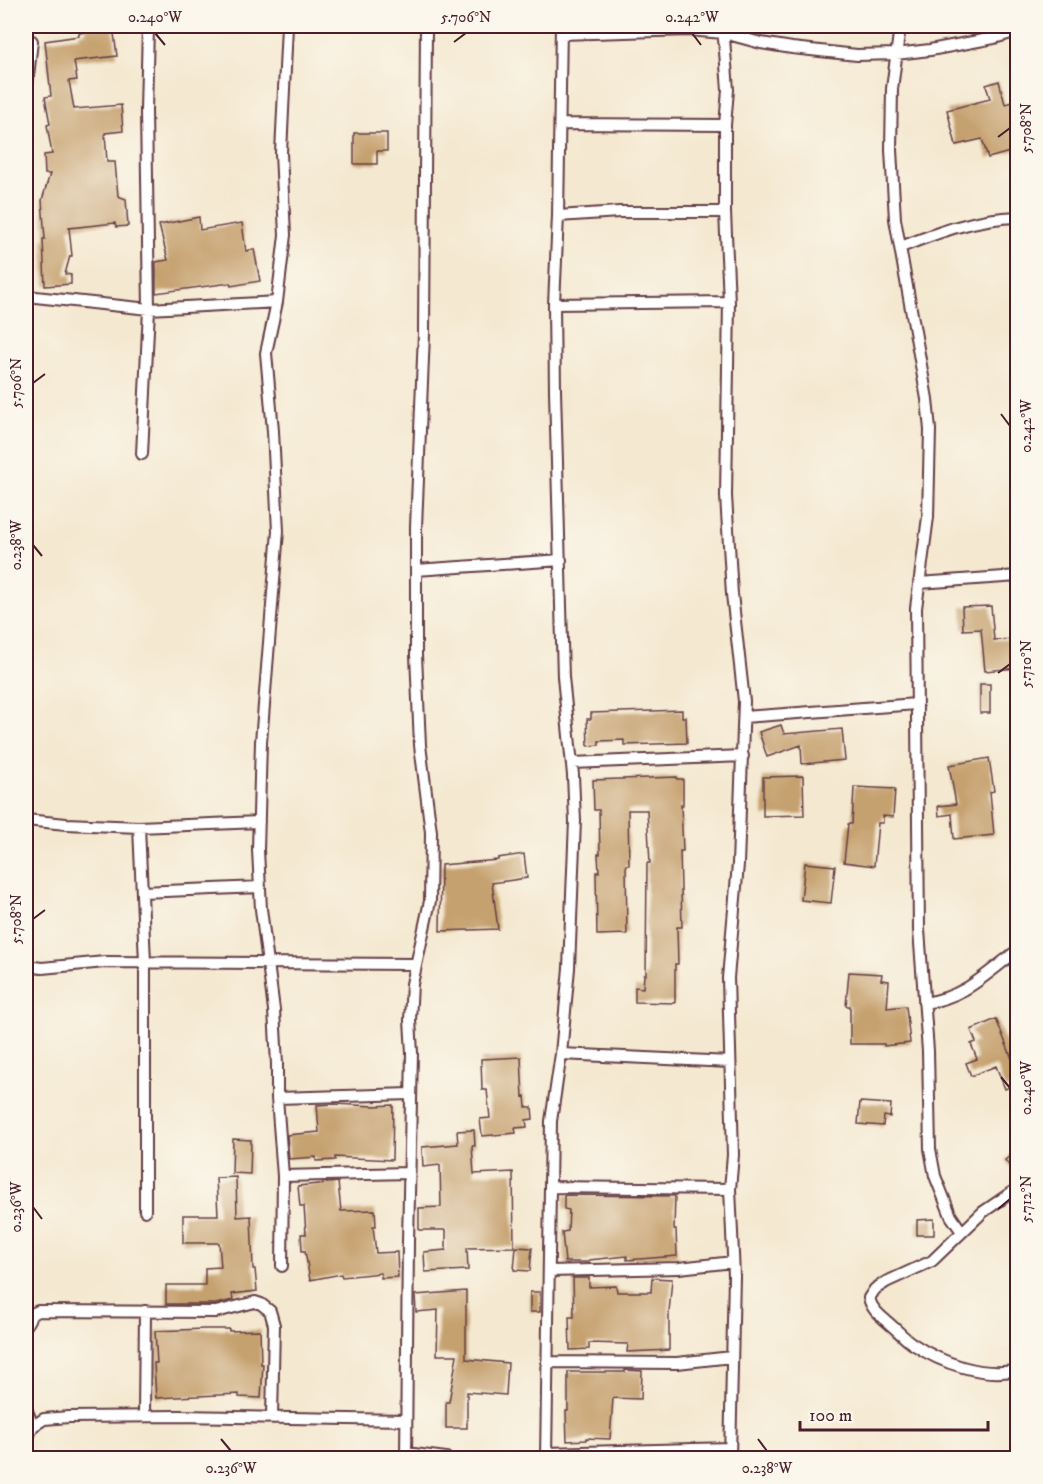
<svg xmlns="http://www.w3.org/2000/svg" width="1043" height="1484" viewBox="0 0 1043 1484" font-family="'IM FELL DW Pica',serif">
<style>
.building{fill:#c6a170}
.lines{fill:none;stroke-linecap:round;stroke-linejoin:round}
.minor-casing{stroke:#643d44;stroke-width:14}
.minor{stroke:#fff;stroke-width:10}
.ticks{fill:none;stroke:#4a1f2b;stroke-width:2}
.neatline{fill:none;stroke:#4a1f2b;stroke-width:2}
.ticks-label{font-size:15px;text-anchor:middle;fill:#4a1f2b}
</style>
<rect width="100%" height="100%" fill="#fbf7ec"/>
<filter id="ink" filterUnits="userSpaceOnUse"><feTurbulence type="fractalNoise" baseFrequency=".0167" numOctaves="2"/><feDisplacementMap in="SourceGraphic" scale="12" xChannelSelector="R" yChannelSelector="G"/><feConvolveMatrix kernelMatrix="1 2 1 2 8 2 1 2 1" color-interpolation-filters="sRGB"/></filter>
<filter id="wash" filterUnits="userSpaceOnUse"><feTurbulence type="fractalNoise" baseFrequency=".008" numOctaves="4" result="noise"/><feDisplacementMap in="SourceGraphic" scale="24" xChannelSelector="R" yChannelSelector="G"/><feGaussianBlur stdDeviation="1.35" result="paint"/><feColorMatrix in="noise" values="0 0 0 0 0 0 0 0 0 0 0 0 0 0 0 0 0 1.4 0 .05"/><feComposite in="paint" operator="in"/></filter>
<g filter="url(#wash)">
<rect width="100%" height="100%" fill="#f4e8d0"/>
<g id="blocks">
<path class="building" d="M85,26H113L117,56L74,61L77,80L69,81L74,109L121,105L123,131L105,133L107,162H115L118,196L126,199L128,226L116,227L115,223L69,228L72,256H70L65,274L71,275V284L45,286L43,239H45L42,200L50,174H45L44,155L52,154L47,125L50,124L45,97L51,96L45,41L79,36V33L86,32Z
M999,81L1005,104L1017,101V150L988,158L982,139L956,145L947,110L990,99L986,85Z
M354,133H387V151H377V164H354Z
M199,217L200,230L242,223L246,251L254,249L260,281L231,286L230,283L156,293V262L168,260L159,225Z
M991,606L994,640L1017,639V668L985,671L981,629L963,630L962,607Z
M980,684H990V713H980Z
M682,710V717H686L687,743L624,745V740L599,741V745L588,746L587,719H591V713Z
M781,725L784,734L842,729L845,760L802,764L801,745L767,757L759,732Z
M989,758L994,791L990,792L994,835L954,839L952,814L939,816L938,806L956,804L949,765Z
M803,776L804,815L763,816V777Z
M677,777V779H683V805H681L683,851H680L682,927H677L678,964H675V1003L635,1002V987L643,988L644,975H646L647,863H650L647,810H628L629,865H626L627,934L597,935L596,872H599L598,854H600L599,810H594L593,780Z
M854,787L895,789L893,817L883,816V823H878L874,866L844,862L848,824H852Z
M524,854L527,878L492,883L498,929L440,931L441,865L498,860V858Z
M805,863L835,866L831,903L801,900Z
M849,972L882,974L881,980L889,981L887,1008L906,1006L910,1043L884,1046V1044H850V1006H846Z
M996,1019L1017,1071V1084L1005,1089L996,1066L971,1076L966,1063L977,1059L971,1044L976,1042L971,1030Z
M521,1057L523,1097L525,1096L526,1107H532L533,1119L526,1120L527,1127L515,1128L516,1133L482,1136L480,1119L490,1118L487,1090H482L481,1059Z
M860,1102L891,1104L890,1117L884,1116L883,1126L858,1124Z
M334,1104L374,1106L393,1105L392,1160L335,1157V1160L316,1161V1157L289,1159L287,1135L319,1132L317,1105Z
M474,1130L475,1146H472L474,1174L513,1172L514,1247L467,1248L468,1270L425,1272L424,1252L446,1250V1230H419V1208L441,1207L440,1165L423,1167L422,1147L458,1144L457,1131Z
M233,1139L251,1140L250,1174L232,1173Z
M1017,1150V1175L1005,1160Z
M236,1177L237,1217L251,1216L253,1269H255L257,1291L232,1294L233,1300L216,1304H166V1285H205V1268L221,1267L219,1243H183V1215H218L216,1178Z
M338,1182L341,1211L375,1210L376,1226H373L376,1253L397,1252L398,1277L381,1278V1273L342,1277L341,1274L310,1280L305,1251H302L301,1234H306L304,1206H300L298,1186Z
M564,1195L675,1196L674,1229H676L677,1256L627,1260V1256L589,1260V1262H565L562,1232L568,1231L569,1210L564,1209Z
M934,1219V1235H917V1220Z
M516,1247L532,1248L530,1271L514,1270Z
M573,1278H589V1287L616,1286L617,1292H651L652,1278L672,1279L669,1312V1350L627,1352L628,1344L589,1343V1349L570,1350L569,1317H574Z
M466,1291V1359L508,1363L506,1395L467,1392V1428H446V1402H449L457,1355H437L438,1310L416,1312L415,1295Z
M530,1292H540V1312H530Z
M204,1329H229V1331L260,1330L261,1364H263L261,1398L239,1397V1394L156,1398L154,1363H157L155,1331Z
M625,1370L642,1371L641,1399L613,1398L610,1439L586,1438V1440L567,1441L566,1411H568V1372H625Z"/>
</g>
</g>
<g filter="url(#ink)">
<use href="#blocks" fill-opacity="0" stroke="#643d44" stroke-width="1.5"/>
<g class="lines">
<defs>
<path id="minor" d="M723,26L728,90L725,125V212L729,302L726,496L732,594L744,701L738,864L728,978L733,1155L730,1189L734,1276L730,1458
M900,26L892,89L891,150L895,219L927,399L930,430L928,517L916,608L919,930L928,1051L930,1149L935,1176L951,1216L962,1232
M561,34L688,30L724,33L761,43L792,48L857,55L896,54L930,50L994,38L1018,31
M26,94L32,41
M560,124L725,125
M558,216L619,212H725
M901,247C939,232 976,218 1018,217
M26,296L149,309L277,302
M554,304L729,302
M142,454L149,309L146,111L148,26
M416,570L561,560
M919,583L1018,576
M744,717L916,704
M572,763L743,756
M26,820L66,824L139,827L259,822
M139,827L145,962V1211
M142,892L260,887
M26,966L42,968L105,962L415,964
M924,1003C964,998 986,974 1018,950
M561,1054L730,1062
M277,1098L411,1094
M283,1176L409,1173
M550,1187L730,1189
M1018,1188L983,1212L932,1261L886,1282L875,1289L869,1298C872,1311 882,1317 892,1326C899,1332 905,1339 913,1344C941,1363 983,1378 1018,1370
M282,1266L283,1176L277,1098V1064L274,1010L261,909L258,850L261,742L278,531L273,431L266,353L277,302L285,235L281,153L287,26
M549,1271L679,1268L733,1262
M26,1325L32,1314L38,1311L216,1312L255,1302L261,1304L270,1311L274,1325L272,1417
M547,1362L677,1363L732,1357
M26,1408L33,1426
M144,1416L145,1311
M26,1441L33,1426L44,1419L69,1417L180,1416L405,1420
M406,1453L446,1458
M546,1453L730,1448
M406,1458L408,1242L412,1053L410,1020L412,984L430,901L431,832L420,745L416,655V527L424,334L426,26
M546,1458L551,1121L561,1054L569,968L575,821L573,775L563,677L555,391L554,304L558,216L561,26"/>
</defs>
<use href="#minor" class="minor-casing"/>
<use href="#minor" class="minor"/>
</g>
</g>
<path class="ticks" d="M155,33L165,45M692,33L701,45M454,42L466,33M998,137L1010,128M33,383L45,374M1001,414L1010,426M33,545L42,556M998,673L1010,664M33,919L45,910M1001,1077L1010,1088M33,1207L42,1219M998,1209L1010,1199M221,1439L231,1451M758,1439L767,1451"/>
<rect width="1043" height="1484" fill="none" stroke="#fbf7ec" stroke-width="66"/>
<path d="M800 1421v9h188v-9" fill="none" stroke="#4a1f2b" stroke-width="3"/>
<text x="809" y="1421" font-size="18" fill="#4a1f2b" stroke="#fbf7ec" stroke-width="4.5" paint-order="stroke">100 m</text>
<rect x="33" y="33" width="977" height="1418" class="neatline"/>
<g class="ticks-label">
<text x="155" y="22">0.240°W</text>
<text x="466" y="22">5.706°N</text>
<text x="692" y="22">0.242°W</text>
<text transform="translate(1026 128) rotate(-90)" y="5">5.708°N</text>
<text transform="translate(16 383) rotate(-90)" y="5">5.706°N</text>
<text transform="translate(1026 426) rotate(-90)" y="5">0.242°W</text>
<text transform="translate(16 545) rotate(-90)" y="5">0.238°W</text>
<text transform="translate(1026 664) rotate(-90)" y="5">5.710°N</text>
<text transform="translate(16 919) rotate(-90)" y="5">5.708°N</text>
<text transform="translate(1026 1088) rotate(-90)" y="5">0.240°W</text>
<text transform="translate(1026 1199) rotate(-90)" y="5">5.712°N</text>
<text transform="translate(16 1207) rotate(-90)" y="5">0.236°W</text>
<text x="231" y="1473">0.236°W</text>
<text x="767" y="1473">0.238°W</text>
</g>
</svg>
